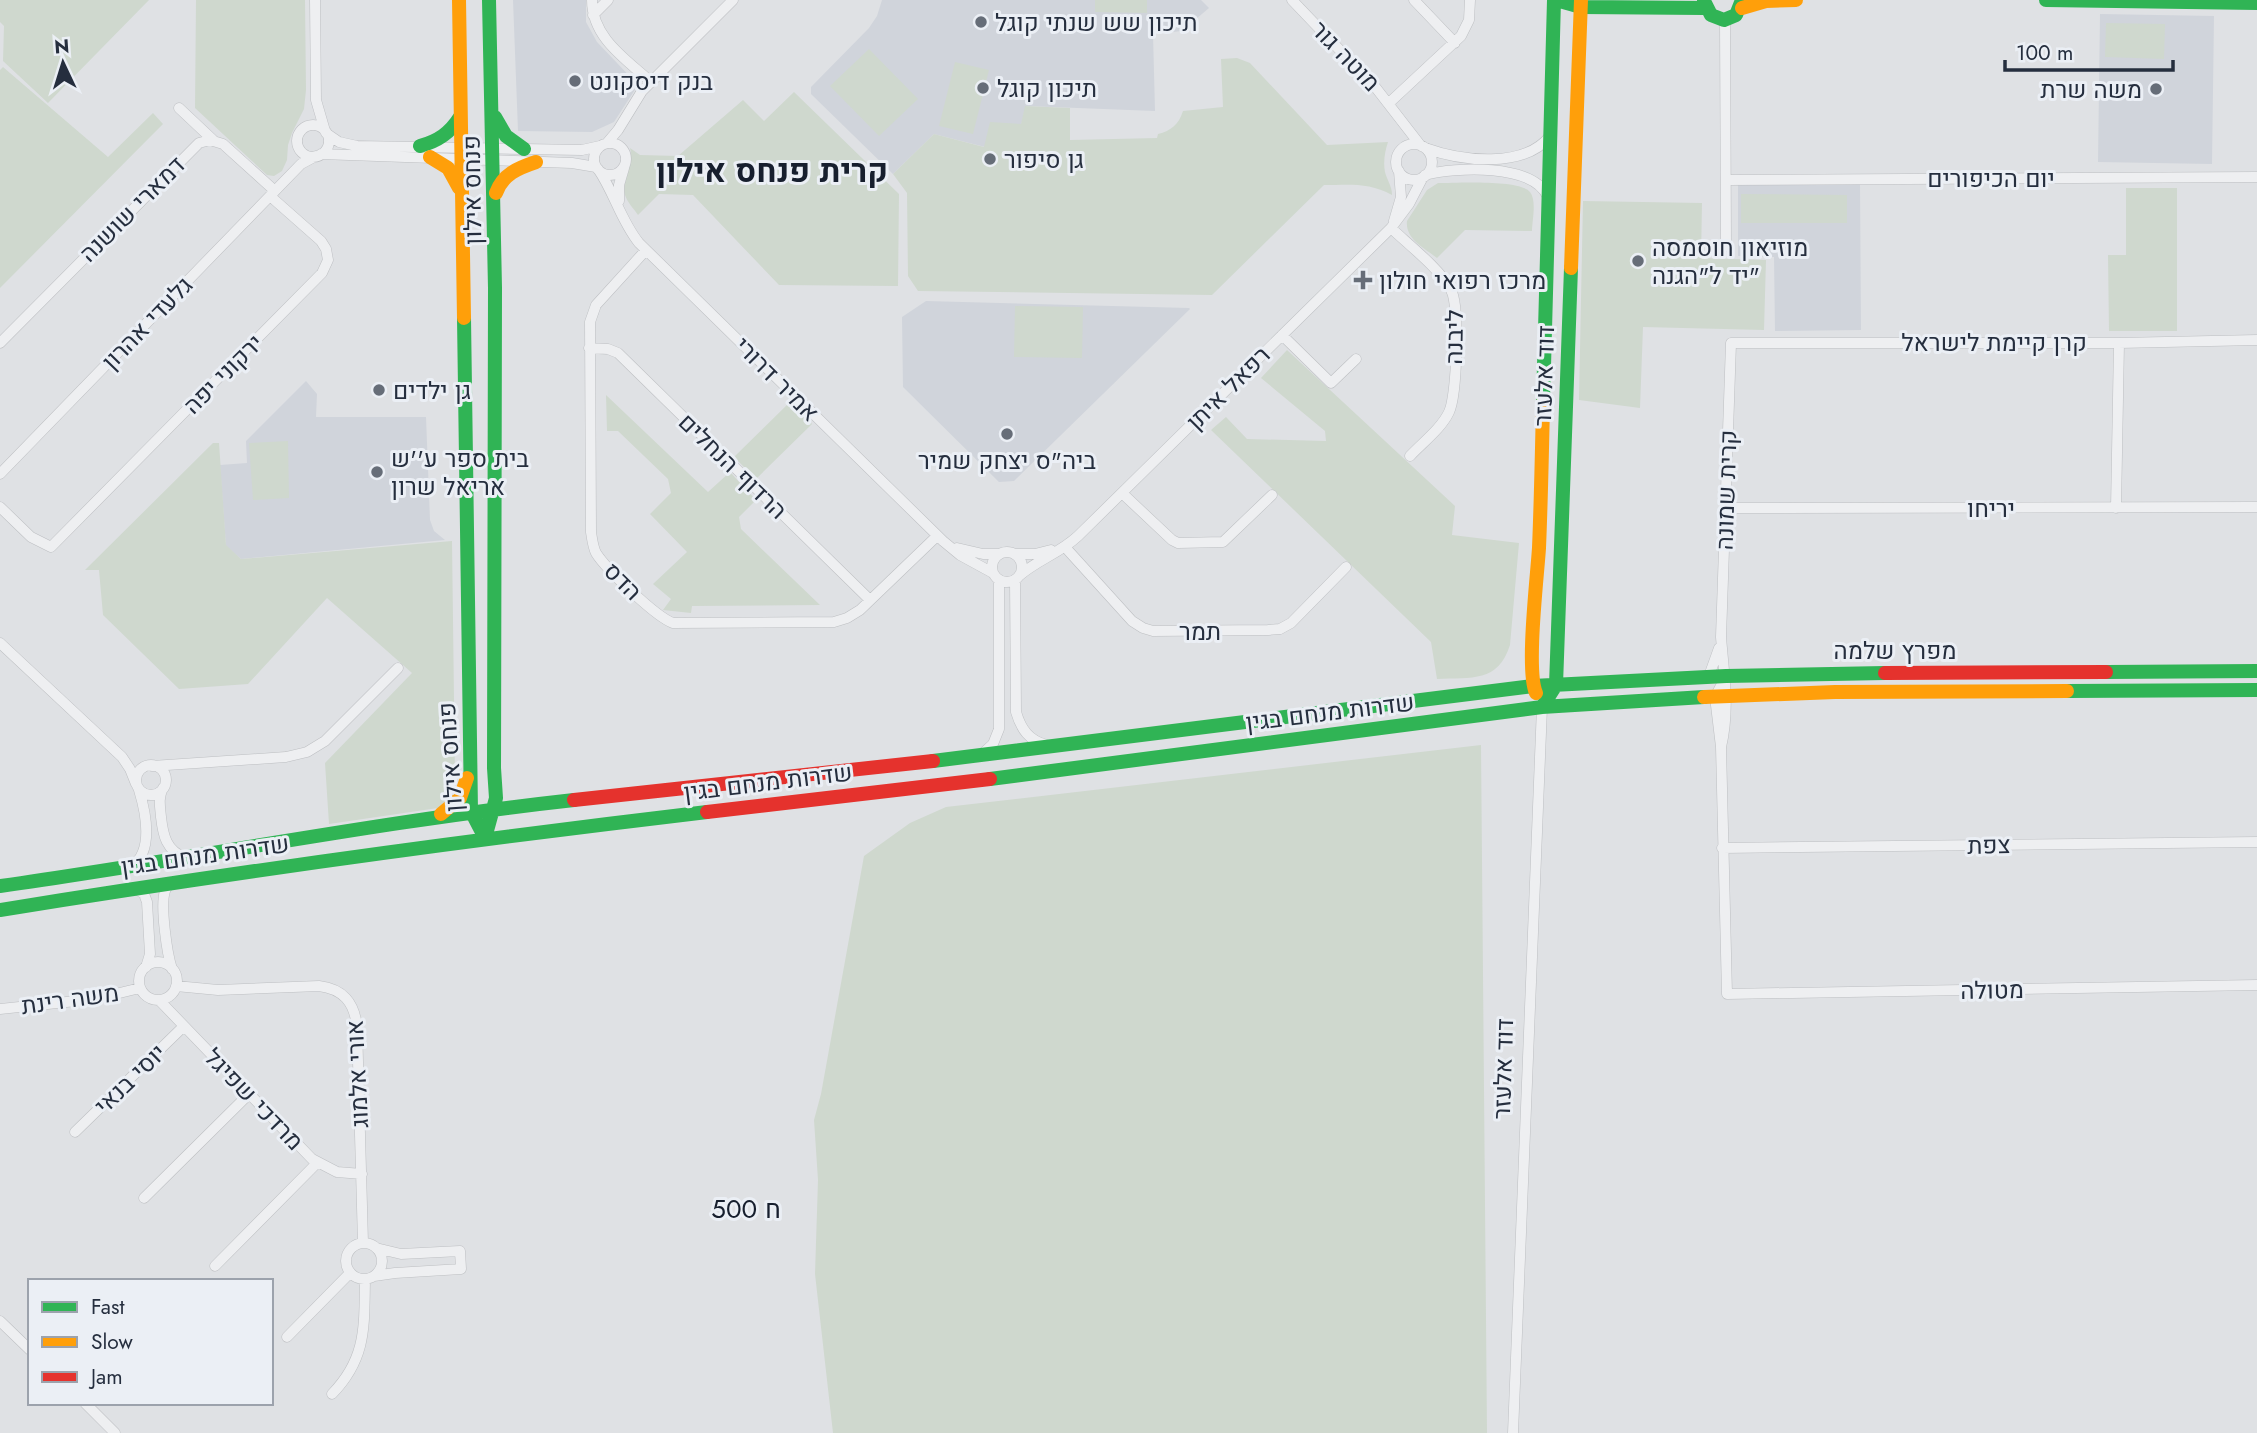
<svg xmlns="http://www.w3.org/2000/svg" width="2257" height="1433" viewBox="0 0 2257 1433" font-family="Jost,Heebo,sans-serif">
<style>
.built{fill:#d0d4db}
.green{fill:#cfd8ce}
.lines{fill:none;stroke-linecap:round;stroke-linejoin:round}
.street-casing{stroke:#bdbfc2;stroke-width:11}
.street{stroke:#eeeff1;stroke-width:10}
.fast{stroke:#30b455;stroke-width:14}
.slow{stroke:#ff9f0a;stroke-width:14}
.jam{stroke:#e5322d;stroke-width:14}
.poi-dot{fill:#666d78;stroke:#ebeff5;stroke-width:2.5}
.labels{text-anchor:middle;dominant-baseline:central;stroke-width:6;stroke-linejoin:round;paint-order:stroke}
.poi-label{font-size:24px;fill:#252e3e;stroke:#ebeff5;text-anchor:start}
.street-label{font-size:24px;fill:#252e3e;stroke:#ebeff5}
.neighbourhood-label{font-size:26px;fill:#171f2e;stroke:#ebeff5}
.district-label{font-size:32px;font-weight:bold;fill:#171f2e;stroke:#ebeff5}
</style>
<rect width="100%" height="100%" fill="#dfe1e4"/>
<path class="built" d="M513,0H586V22L597,42L638,85L614,122L592,132L518,131Z
M882,0H1201L1209,8L1182,31L1153,34L1155,111L1026,106L1021,125L985,147L934,134L893,174L811,94V87L869,28L877,16Z
M2100,14L2214,16L2212,164L2098,162Z
M1860,184L1861,330L1775,331L1774,257L1738,256V185Z
M926,301L1189,308L1190,309L1014,481L999,482L903,387L902,317Z
M306,381L317,394L316,417H426L430,520L434,531L445,540L241,559L226,546L220,465L247,463L246,441Z"/>
<path class="green" d="M0,0H149L48,103L3,61L4,26L0,22Z
M196,0H305L306,90L304,109L292,133L288,145L287,160L282,171L274,176L267,175L195,108Z
M1095,0H1147V13L1095,12Z
M2106,23L2165,24L2164,59L2105,57Z
M869,49L918,99L879,136L830,86Z
M1237,58L1250,63L1327,145L1388,142C1385,151 1383,162 1385,172C1387,180 1392,186 1392,195C1369,182 1349,185 1324,185L1212,295L918,291L908,276L907,193L893,174L934,134L984,147L990,122L1021,124L1025,106L1070,108V140L1157,138L1158,134C1171,131 1179,124 1183,111L1223,107L1221,59Z
M955,62L989,70L973,134L939,126Z
M3,67L108,157L153,113L163,124L0,288V70Z
M794,92L899,194L898,286L779,285L693,195L659,194L638,215C634,209 627,202 625,195C621,181 635,165 630,148L640,155L678,156L743,100L764,121Z
M1438,183C1455,183 1520,179 1530,192C1537,201 1532,221 1532,231L1465,230L1437,258C1424,248 1405,239 1407,221L1427,190Z
M2126,188H2177V331H2109L2108,255H2126Z
M1741,194L1847,195V223H1741Z
M1583,201L1702,203L1701,258L1766,260L1764,330L1643,327L1640,408L1579,400Z
M1015,306L1083,307L1082,358L1014,357Z
M1287,350L1455,506L1452,535L1519,543L1510,645C1498,683 1472,677 1437,679L1431,642L1211,430L1226,417L1247,439L1326,441L1325,431L1261,378Z
M606,395L708,492L730,472L756,500L739,517L741,529L820,605L692,606L691,613L663,610L671,599L653,584L687,552L650,514L671,493L668,479L618,431H607Z
M790,402L812,424L756,479L734,457Z
M288,441L289,498L253,500L249,443Z
M213,443H219L226,545L241,559L452,541L455,778L451,796L438,808L329,824L325,763L412,673L327,598L248,684L179,689L103,615L99,570H85Z
M1481,745L1487,1433H833L815,1274L818,1180L814,1120L821,1094L864,856L910,823L946,807Z"/>
<g class="lines">
<defs>
<path id="street" d="M315,0L316,100L325,131
M592,0C592,38 626,59 651,82
M1292,0L1376,88L1421,146
M1414,0L1455,43
M593,15L608,0
M1725,21L1726,246
M1389,103L1461,36L1469,20L1470,0
M179,108L213,140
M297 141a16 16 0 1 1 32 0a16 16 0 1 1-32 0Z
M326,133L339,142L357,146L582,150L600,146
M594 159a16 16 0 1 1 32 0a16 16 0 1 1-32 0Z
M607,143L618,130L642,91L733,0
M1396 162a18 18 0 1 1 36 0a18 18 0 1 1-36 0Z
M1425,148C1461,161 1524,169 1550,136
M321,154L572,163L596,167
M598,169C614,192 621,221 639,243L943,541L960,555L993,573
M1425,175C1455,167 1533,163 1548,197
M1726,180L2257,177
M619,201V185L624,168
M1394,221L1401,197L1399,171
M1391,228C1408,244 1441,270 1451,290C1460,306 1457,395 1449,412C1441,429 1422,443 1410,456
M646,250L596,305L590,322L591,532C592,539 593,547 596,553C606,569 656,617 673,623L834,622L847,618L860,610L937,536
M1282,335L1331,383L1356,359
M0,343L199,143L210,140L223,144L275,191
M589,348L608,349L618,353L870,600
M0,474L301,164L316,156
M1122,493L1172,540L1178,543L1223,542L1272,495
M0,507L31,537L51,547L322,273L328,260L326,249L321,241L270,196
M1725,508L2257,507
M2116,508L2119,343
M1065,547L1132,621L1143,628L1153,631L1268,630L1280,629L1291,623L1346,567
M957,548L983,554H999
M992 567a15 15 0 1 1 30 0a15 15 0 1 1-30 0Z
M1015,554H1035L1051,550
M1019,576C1037,560 1060,553 1078,536L1391,228L1409,204L1423,177
M1015,580L1016,712C1021,729 1029,741 1047,745
M0,643L122,757L130,769L136,784
M1709,676L1719,648
M1726,676L1715,697L1721,747L1727,994L2257,985
M1721,747C1730,709 1724,675 1721,637L1731,343H2119L2257,340
M981,755L993,744L999,729V580
M136 780a15 15 0 1 1 30 0a15 15 0 1 1-30 0Z
M152,766L286,757L307,752L325,741L398,668
M163,788C158,798 160,806 161,817C163,835 166,851 186,858
M1722,848L2257,842
M131,867C154,852 146,813 139,790
M135,888L144,894L147,902L150,954L146,967
M139 981a19 19 0 1 1 38 0a19 19 0 1 1-38 0Z
M172,969C167,954 160,905 165,891C167,886 168,886 173,883
M176,986L218,990L319,986C343,989 354,1002 357,1026L363,1243
M159,1000L312,1159L337,1172L362,1174
M0,1009L95,999L140,988
M75,1132L184,1026
M144,1198L249,1094
M346 1261a18 18 0 1 1 36 0a18 18 0 1 1-36 0Z
M215,1266L317,1163
M374,1276L395,1273L461,1269L460,1251L401,1254L376,1248
M0,1321L30,1350
M287,1337L350,1273
M332,1394C367,1358 364,1326 365,1280
M85,1403L115,1433
M1513,1433L1542,707"/>
</defs>
<use href="#street" class="street-casing"/>
<use href="#street" class="street"/>
<path class="fast" d="M1556,0L1581,7L1704,8
M2046,0L2257,3
M1704,1L1711,15L1724,20L1736,15L1742,0
M495,117L506,136L524,149
M420,146C438,141 450,133 460,117
M464,318L471,811L485,838
M1543,403L1554,0
M2106,672L2257,671
M2067,691L2257,690
M1542,707L1556,685L1571,268
M933,761L1533,686L1726,676L1885,673
M990,779L1542,707L1704,697
M485,838L496,798L494,768L495,288L489,0
M0,886C192,859 382,821 574,800
M0,910C235,872 470,840 707,812"/>
<path class="slow" d="M459,0L464,318
M1742,8L1766,1L1796,0
M430,157L448,168L459,188
M496,193C503,174 518,168 536,162
M1571,268L1581,0
M1536,693C1526,670 1537,579 1539,548C1541,500 1542,452 1543,403
M1704,697L1835,692L2067,691
M441,814L460,798L467,778"/>
<path class="jam" d="M1885,673L2106,672
M574,800L933,761
M707,812L990,779"/>
</g>
<g class="poi-dot">
<circle cx="981" cy="22" r="7"/>
<circle cx="575" cy="81" r="7"/>
<circle cx="983" cy="88" r="7"/>
<circle cx="2156" cy="89" r="7"/>
<circle cx="990" cy="159" r="7"/>
<circle cx="1638" cy="261" r="7"/>
<path d="M1359.5 269.5h7v7h7v7h-7v7h-7v-7h-7v-7h7z"/>
<circle cx="379" cy="390" r="7"/>
<circle cx="1007" cy="434" r="7"/>
<circle cx="377" cy="472" r="7"/>
</g>
<g class="labels">
<g class="poi-label">
<text x="995" y="22">תיכון שש שנתי קוגל</text>
<text x="589" y="81">בנק דיסקונט</text>
<text x="997" y="88">תיכון קוגל</text>
<text x="2142" y="89" text-anchor="end">משה שרת</text>
<text x="1004" y="159">גן סיפור</text>
<text x="1652" y="247">מוזיאון חוסמסה<tspan x="1652" dy="28">יד ל"הגנה"</tspan></text>
<text x="1379" y="280">מרכז רפואי חולון</text>
<text x="393" y="390">גן ילדים</text>
<text x="391" y="458">בית ספר ע''ש<tspan x="391" dy="28">אריאל שרון</tspan></text>
<text x="1007" y="460" text-anchor="middle">ביה"ס יצחק שמיר</text>
</g>
<g class="street-label">
<text transform="translate(1346 56) rotate(46)">מוטה גור</text>
<text x="1991" y="178">יום הכיפורים</text>
<text transform="translate(472 190) rotate(-91)">פנחס אילון</text>
<text transform="translate(132 209) rotate(-45)">דמארי שושנה</text>
<text transform="translate(147 323) rotate(-46)">גלעדי אהרון</text>
<text transform="translate(1454 337) rotate(-89)">ליבנה</text>
<text x="1994" y="342">קרן קיימת לישראל</text>
<text transform="translate(223 374) rotate(-45)">ירקוני יפה</text>
<text transform="translate(1544 376) rotate(-88)">דוד אלעזר</text>
<text transform="translate(777 379) rotate(45)">אמיר דרורי</text>
<text transform="translate(1228 388) rotate(-45)">רפאל איתן</text>
<text transform="translate(733 466) rotate(44)">הרדוף הנחלים</text>
<text transform="translate(1726 490) rotate(-88)">קרית שמונה</text>
<text x="1991" y="508">יריחו</text>
<text transform="translate(623 581) rotate(45)">הדס</text>
<text x="1200" y="631">תמר</text>
<text x="1895" y="650">מפרץ שלמה</text>
<text transform="translate(1330 712) rotate(-7)">שדרות מנחם בגין</text>
<text transform="translate(450 757) rotate(-94)">פנחס אילון</text>
<text transform="translate(768 782) rotate(-7)">שדרות מנחם בגין</text>
<text transform="translate(1989 845) rotate(-1)">צפת</text>
<text transform="translate(205 855) rotate(-8)">שדרות מנחם בגין</text>
<text transform="translate(1992 990) rotate(-1)">מטולה</text>
<text transform="translate(70 999) rotate(-8)">משה רינת</text>
<text transform="translate(1503 1069) rotate(-88)">דוד אלעזר</text>
<text transform="translate(357 1074) rotate(-93)">אורי אלמוג</text>
<text transform="translate(130 1079) rotate(-44)">יוסי בנאי</text>
<text transform="translate(254 1099) rotate(46)">מרדכי שפיגל</text>
</g>
<g class="neighbourhood-label">
<text x="746" y="1209">ח 500</text>
</g>
<g class="district-label">
<text x="772" y="171">קרית פנחס אילון</text>
</g>
</g>
<rect x="28" y="1279" width="245" height="126" fill="#ebeff5" stroke="#9ca2ac" stroke-width="2"/>
<rect x="42" y="1302" width="35" height="10" fill="#30b455" stroke="#9ca2ac" stroke-width="2"/>
<text x="91" y="1314" font-size="21" fill="#252e3e">Fast</text>
<rect x="42" y="1337" width="35" height="10" fill="#ff9f0a" stroke="#9ca2ac" stroke-width="2"/>
<text x="91" y="1349" font-size="21" fill="#252e3e">Slow</text>
<rect x="42" y="1372" width="35" height="10" fill="#e5322d" stroke="#9ca2ac" stroke-width="2"/>
<text x="91" y="1384" font-size="21" fill="#252e3e">Jam</text>
<g transform="translate(63 63) rotate(356)" stroke="#ebeff5" stroke-width="5" paint-order="stroke">
<path d="M0-5L12 26L0 18L-12 26Z" fill="#252e3e"/>
<text y="-10" font-size="19" font-weight="bold" text-anchor="middle" fill="#252e3e">N</text>
</g>
<path d="M2005 60v10h168v-10" fill="none" stroke="#252e3e" stroke-width="3.5"/>
<text x="2016" y="60" font-size="21" fill="#252e3e" stroke="#ebeff5" stroke-width="5" paint-order="stroke">100 m</text>
</svg>
